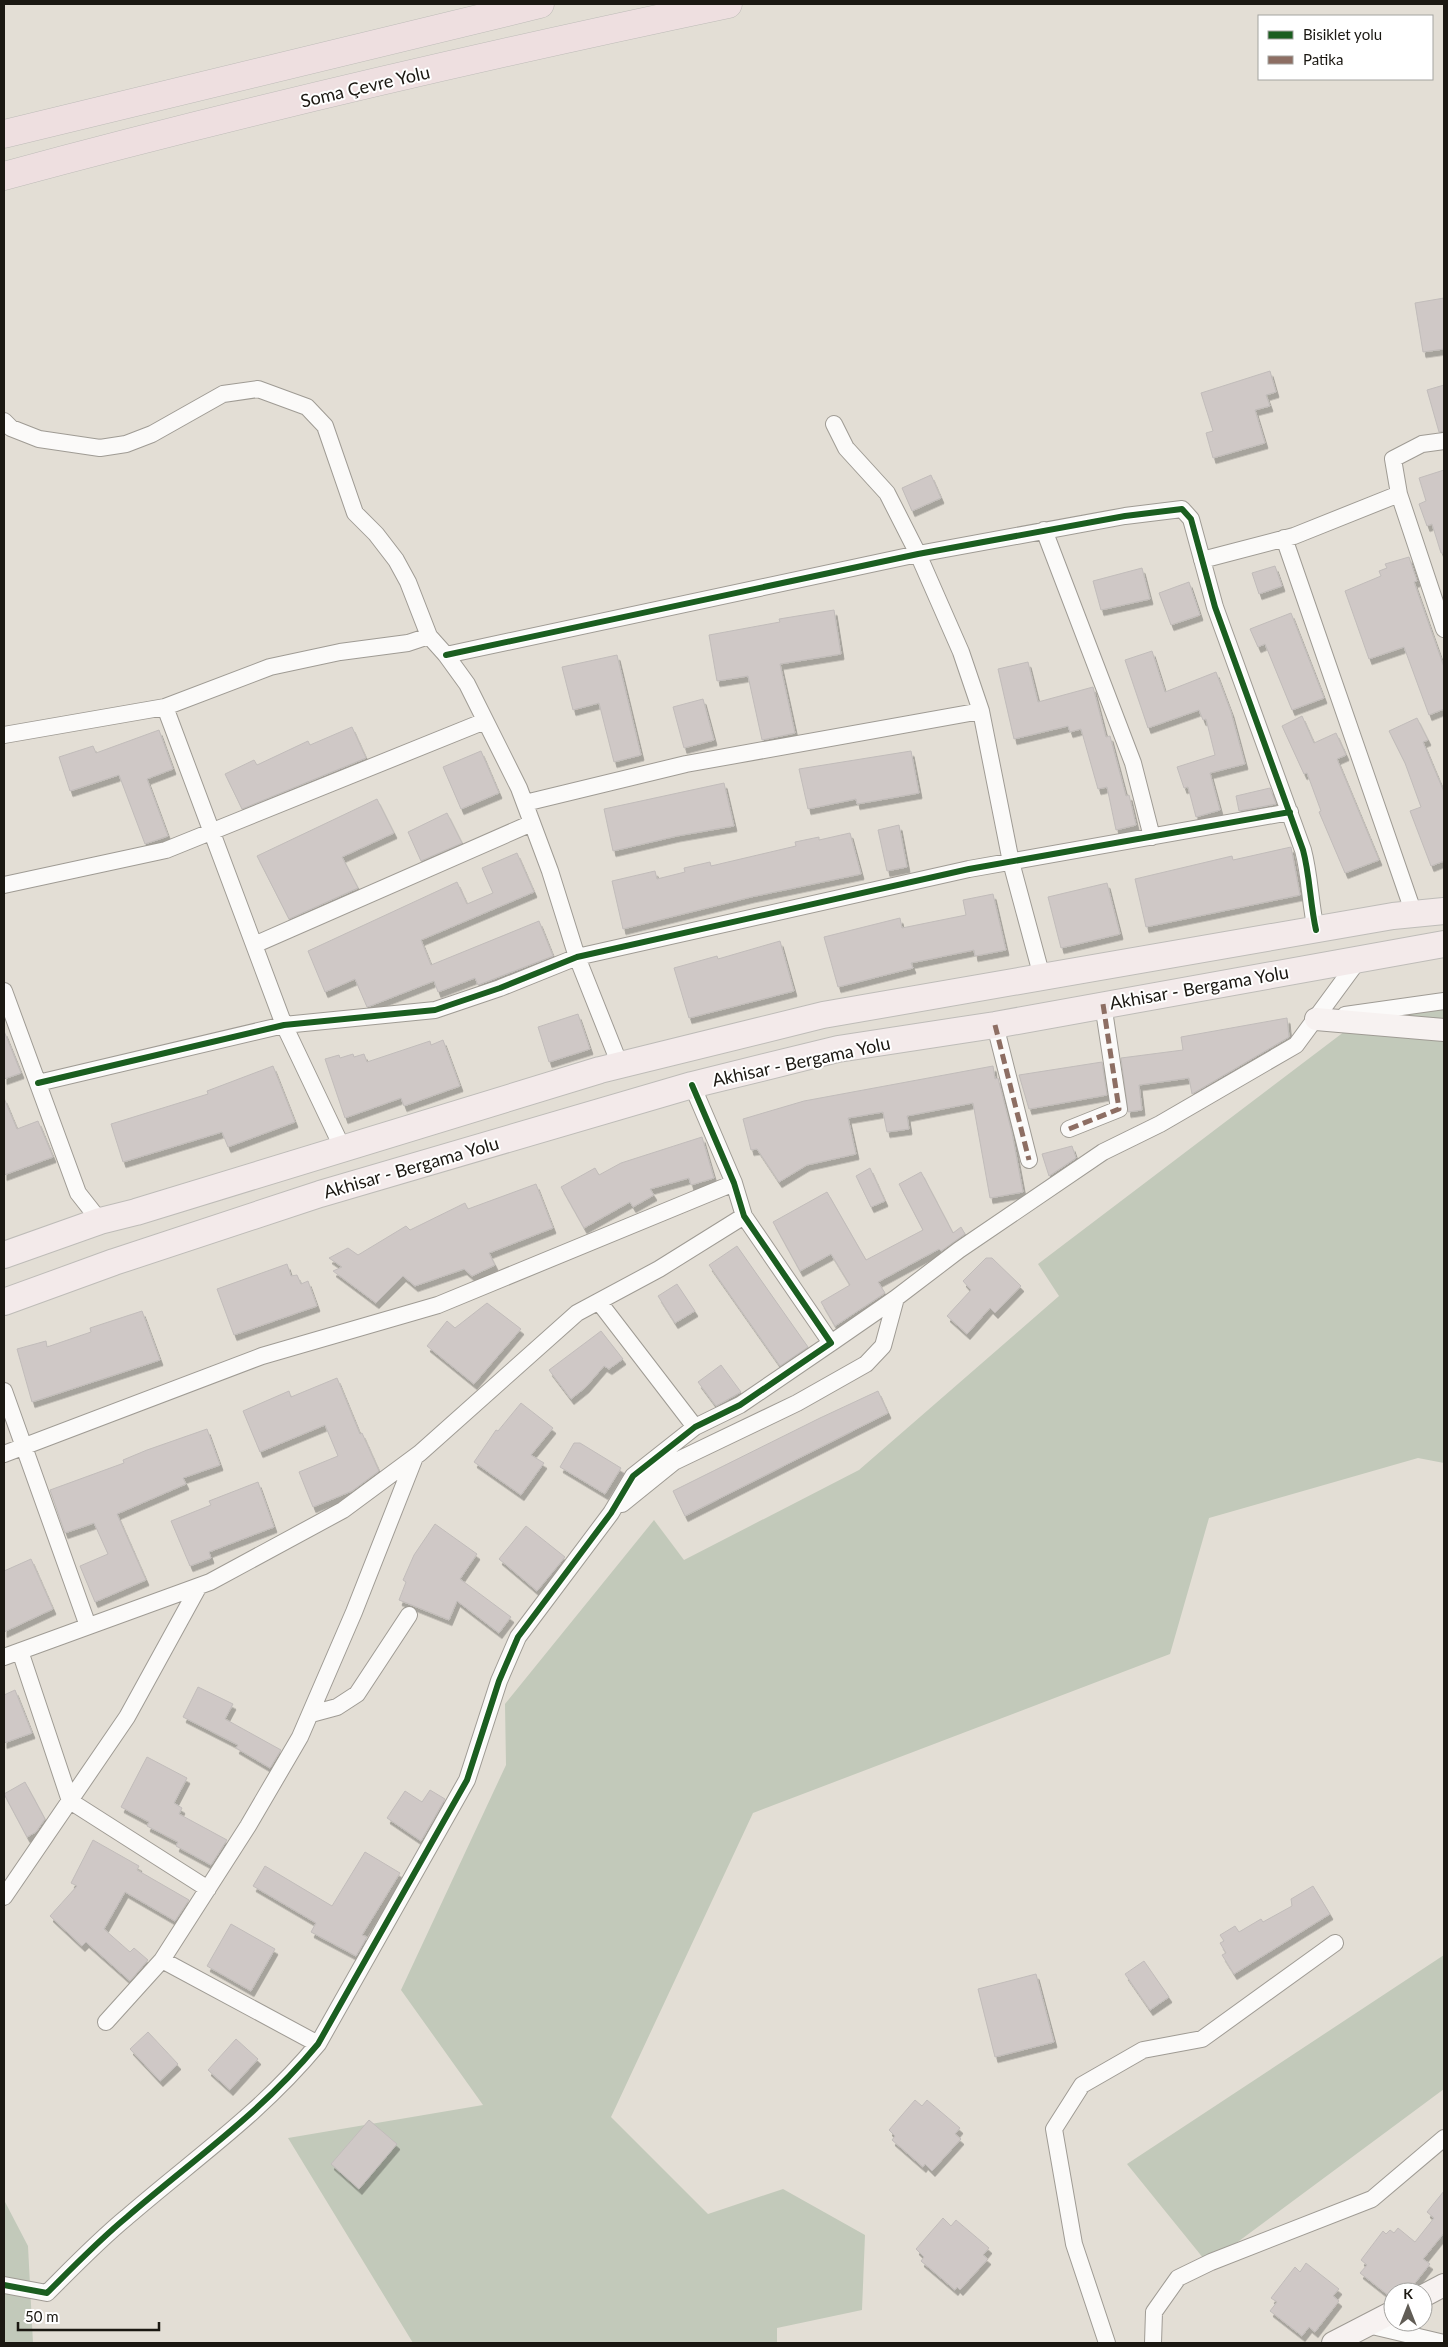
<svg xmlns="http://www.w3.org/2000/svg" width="1448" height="2347" viewBox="0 0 1448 2347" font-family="Lato,sans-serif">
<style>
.green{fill:#c2c9ba}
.building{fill:#cfc8c6;stroke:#c1bcba;filter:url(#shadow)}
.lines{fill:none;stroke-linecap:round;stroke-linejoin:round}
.street-casing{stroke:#9f9b94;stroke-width:18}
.secondary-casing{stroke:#9f9b94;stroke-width:24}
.primary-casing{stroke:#bebcb8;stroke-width:28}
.highway-casing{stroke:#bebcb8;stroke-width:29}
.street{stroke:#fbfaf9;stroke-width:16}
.secondary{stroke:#f7f2f1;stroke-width:22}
.primary{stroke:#f3eaea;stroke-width:26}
.highway{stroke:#eedfe0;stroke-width:28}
.quiet{stroke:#8d6e63;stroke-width:5;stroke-dasharray:10 5;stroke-linecap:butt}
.cycleway-casing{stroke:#fff;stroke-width:9}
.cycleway{stroke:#1b5e20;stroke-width:6}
.labels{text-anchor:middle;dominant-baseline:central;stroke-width:4;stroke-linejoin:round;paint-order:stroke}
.street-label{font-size:18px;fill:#1b1812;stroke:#fff}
</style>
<defs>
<filter id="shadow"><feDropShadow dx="3" dy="5.5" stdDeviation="0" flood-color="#0004"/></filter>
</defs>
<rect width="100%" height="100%" fill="#e3ded5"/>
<path class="green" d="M1444,1008V1463L1418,1458L1209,1518L1170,1654L753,1813L611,2117L708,2214L783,2189L865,2235L862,2310L777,2328V2343H413L288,2138L483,2105L401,1990L506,1765L505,1704L654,1520L684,1560L859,1470L1059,1296L1038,1264L1361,1019Z
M1444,1955V2089L1208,2264L1127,2164Z
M4,2200L28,2246L33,2343H4Z"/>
<path class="building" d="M1444,298V349L1423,352L1415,303Z
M1270,371L1276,392L1266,395L1270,406L1255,410L1265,443L1213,458L1206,433L1213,431L1201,393Z
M1444,385V431L1439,432L1427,390Z
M1444,470V553H1441L1432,524L1427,526L1419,504L1426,501L1419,478Z
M931,475L941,498L912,511L902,488Z
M1409,557L1417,581L1414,582L1444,667V709L1429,715L1404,647L1369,659L1345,591L1381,576L1379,571L1387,568L1385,564Z
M1275,566L1282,586L1259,594L1252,573Z
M1142,568L1150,599L1101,610L1093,581Z
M1189,582L1200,615L1171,625L1159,593Z
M834,610L841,654L780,664L795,733L762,740L748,676L717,681L709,635L780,622L779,619Z
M1291,613L1324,698L1292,710L1265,644L1258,647L1250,629Z
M1152,651L1165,692L1216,672L1231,712L1245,764L1210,773L1220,810L1196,817L1188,787L1184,788L1177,767L1215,755L1206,719L1203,720L1199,710L1148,728L1125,660Z
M617,655L641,755L614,762L599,703L573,710L562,667Z
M1028,662L1038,702L1093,687L1106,737L1110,736L1126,796L1129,795L1136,825L1116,830L1107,787L1098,789L1081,729L1070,732L1068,726L1014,739L998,669Z
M703,699L714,740L684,748L673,707Z
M1302,716L1314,743L1336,733L1346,755L1337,759L1379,860L1345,873L1319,812L1321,811L1307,773L1304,774L1282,726Z
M1417,718L1428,740L1423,742L1444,792V861L1431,866L1410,811L1421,807L1405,763L1389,731Z
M352,727L366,758L242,809L225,774L254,760L257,765L308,741L310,745Z
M159,730L173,769L147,779L168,836L145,844L119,775L70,791L59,757L93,746L96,753Z
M481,751L499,793L461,809L443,767Z
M911,751L919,793L857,804L856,799L808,809L799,769Z
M724,783L734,826L677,836L613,851L604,809Z
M1270,788L1276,804L1239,811L1236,796Z
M377,799L394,833L342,857L358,888L289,919L257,856Z
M447,813L462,843L421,861L408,832Z
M899,825L907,867L887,871L878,830Z
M850,833L861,874L751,897L623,929L612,881L655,871L657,879L685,872L684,868L710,862L711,866L796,846L795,842L819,837V840Z
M1291,847L1300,895L1146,927L1135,879L1232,856L1233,860Z
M517,853L534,892L421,940L431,965L539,921L553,956L478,985L475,978L438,992L434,981L370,1006L367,1007L355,979L325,992L308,951L457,882L467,904L493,893L482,868Z
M1107,883L1120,934L1061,948L1048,897Z
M993,894L1006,950L975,956L974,950L911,963L913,968L838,987L824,937L900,918L902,928L966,915L963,900Z
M780,941L794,991L689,1018L674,968L717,956L718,959Z
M578,1014L590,1049L549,1062L538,1027Z
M1287,1018L1289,1037L1192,1094L1189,1078L1139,1085L1142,1110L1128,1112L1121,1058L1183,1050L1181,1037Z
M4,1031L21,1073L4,1079Z
M443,1040L460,1086L404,1106L401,1098L345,1118L325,1059L339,1055L340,1058L353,1054L354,1057L364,1054L367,1062L430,1041L431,1045Z
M1102,1062L1107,1095L1029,1109L1019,1075Z
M273,1066L295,1122L228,1147L222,1132L123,1162L111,1124L208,1094L207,1091Z
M993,1066L995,1079L998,1078L1012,1133L1023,1192L990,1198L973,1103L907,1116L909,1129L887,1132L883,1112L848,1118L856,1154L807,1165L779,1182L757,1149L751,1150L743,1119L804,1101Z
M4,1098L17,1129L38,1121L53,1157L4,1175Z
M702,1137L714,1178L691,1185L689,1178L650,1189L654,1195L633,1207L630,1202L584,1228L561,1187L595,1168L599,1175L621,1163Z
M1072,1146L1076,1158L1049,1176L1042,1154Z
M870,1168L885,1201L871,1207L856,1176Z
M921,1172L953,1233L961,1227L965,1234L941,1251L939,1249L878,1282L885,1293L835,1326L821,1302L850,1285L831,1254L800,1271L773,1222L827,1192L866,1260L923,1230L899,1184Z
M536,1184L553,1228L489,1253L495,1265L472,1276L464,1269L415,1286L403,1276L376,1303L333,1271L342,1267L329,1258L348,1248L358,1255L406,1226L410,1230L465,1203L468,1209Z
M737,1246L808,1347L780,1366L709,1265Z
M986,1258H992L1021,1286L995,1313L990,1308L967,1334L947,1316L971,1290L963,1281Z
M287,1264L291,1276L297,1275L301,1284L308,1281L317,1306L234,1335L217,1289Z
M677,1284L695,1311L675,1323L658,1296Z
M487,1303L521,1329L474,1384L427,1346L447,1321L455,1328Z
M142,1311L160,1360L32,1402L17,1349L46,1341L47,1347L91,1332L90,1328Z
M601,1331L623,1359L609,1369L604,1366L586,1387L571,1399L549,1370Z
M721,1365L741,1392L716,1406L698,1382Z
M337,1378L360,1434L362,1433L379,1471L352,1491L313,1507L299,1472L338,1456L325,1425L260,1452L243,1411L289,1391L291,1397Z
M878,1391L888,1413L685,1516L673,1491L820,1418Z
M521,1403L553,1428L531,1455L544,1463L521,1495L474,1462L496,1430L498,1431Z
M207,1429L220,1465L183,1478L186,1484L117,1514L146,1580L95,1602L80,1566L108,1554L94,1523L65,1533L50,1490L124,1463L123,1460L147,1450Z
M574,1443H580L621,1468L605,1494L560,1467Z
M258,1482L274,1527L209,1552L211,1558L190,1566L171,1521L211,1505L209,1501Z
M435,1524L477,1554L460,1579L511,1617L499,1633L457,1601L449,1620L399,1600L406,1582L403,1580L414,1555Z
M526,1526L565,1557L537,1591L499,1559Z
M31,1559L53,1609L4,1632V1571Z
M198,1687L233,1704L225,1719L281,1750L270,1768L236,1748L238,1745L183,1717Z
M15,1690L32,1733L4,1743V1695Z
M147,1757L187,1778L174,1803L182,1808L179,1814L227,1840L211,1865L176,1846L178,1842L147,1826L149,1822L121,1807Z
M25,1782L45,1819L36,1832L27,1837L4,1794Z
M430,1790L445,1799L421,1841L387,1818L405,1791L422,1802Z
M93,1840L139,1866L137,1870L189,1900L175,1921L125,1892L104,1929L130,1952L134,1948L148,1960L130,1981L86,1942L82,1946L50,1916L77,1886L71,1883Z
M365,1852L400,1873L362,1935L367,1937L356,1956L311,1932L316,1923L253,1886L265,1866L332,1906Z
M1313,1886L1330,1914L1234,1974L1222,1955L1226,1953L1220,1943L1224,1941L1220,1935L1235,1926L1239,1932L1261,1919L1263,1922L1292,1906L1291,1899Z
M231,1924L275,1949L251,1991L207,1966Z
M1144,1961L1169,1997L1150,2010L1125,1974Z
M1036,1974L1054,2042L995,2057L978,1989Z
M148,2032L178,2064L160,2081L130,2049Z
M236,2039L258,2059L230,2090L208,2070Z
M915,2100L922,2106L927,2100L960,2128L955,2134L961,2139L932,2171L925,2164L923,2167L892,2140L895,2136L889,2130Z
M369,2120L397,2144L359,2189L331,2164Z
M1444,2191V2233L1423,2259L1430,2264L1408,2292H1393V2299L1360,2273L1367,2265L1361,2260L1383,2231L1386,2234L1390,2230L1394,2233L1398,2228L1415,2242L1434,2218L1427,2212Z
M943,2218L951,2226L956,2220L989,2248L983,2255L988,2259L960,2290L957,2287L955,2290L921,2261L924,2257L916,2249Z
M1306,2263L1339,2289L1333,2296L1339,2301L1315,2332L1309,2327L1302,2336L1270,2311L1277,2302L1271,2298L1295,2267L1300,2272Z"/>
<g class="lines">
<defs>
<path id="street" d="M4,421L11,428L39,439L100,448L126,444L152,434L223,394L258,389L307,407L325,426L355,513L376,534L396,560L408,582L429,636L446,655L467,684L519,788L550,871L577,957L620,1065
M834,424L846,448L887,493L918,554L961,652L981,711L1011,862L1042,977
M1444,441L1422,444L1393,459L1399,494L1444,629
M1044,530L1133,763L1152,837
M1284,538L1414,914
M1202,560L1294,536L1399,494
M446,655L918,554L1125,516L1182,509L1191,519L1215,607L1303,850C1310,876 1310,903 1316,930
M165,707L284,1025L342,1147
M4,735L165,707L270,667L340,652L408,643L429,636
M525,803L686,764L981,711
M4,885L166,850L485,721
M254,945L532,823
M4,991L78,1193L100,1221
M1345,1015L1444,1001
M995,1025L1029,1160
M38,1083L284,1025L435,1010L500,988L577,957L969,869L1290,812
M1069,1129L1119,1109L1103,1004
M599,1302L695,1427
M831,1343L896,1298L959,1250L1103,1152L1160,1124L1296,1045L1360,958
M4,1391L88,1626
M4,1454L262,1356L438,1305L734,1183
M622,1504L674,1462L797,1403L866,1364L883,1346L896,1298
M20,1651L70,1801L208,1889
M4,1657L210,1582L343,1510L420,1453L577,1313L659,1269L744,1216
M311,1714L337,1707L357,1694L409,1615
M4,1897L127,1717L199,1586
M162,1960L318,2044
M106,2022L162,1960L248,1826L300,1737L354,1612L415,1457
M4,2285L47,2293C73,2267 99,2240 127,2217C194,2159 260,2114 318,2044L467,1780L499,1681L518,1637L611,1513L633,1476L695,1427L740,1405L831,1343L744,1216L734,1183L692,1085
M1368,2325L1444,2343
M1107,2343L1074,2244L1054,2129L1082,2085L1143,2050L1202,2039L1335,1943
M1153,2343L1154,2312L1178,2278L1211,2262L1372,2199L1444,2138"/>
<path id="secondary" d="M1316,1019L1444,1030
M1423,2296L1444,2285
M1333,2343L1393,2312"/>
<path id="primary" d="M4,1255L100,1221L136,1212L600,1070L823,1015L1393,916L1444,911
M4,1302L114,1262L320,1194L692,1085L838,1049L995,1025L1444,944"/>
<path id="highway" d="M4,134L540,4
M4,176C243,111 486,55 728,4"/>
</defs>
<use href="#street" class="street-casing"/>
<use href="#secondary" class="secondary-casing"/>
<use href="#primary" class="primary-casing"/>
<use href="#highway" class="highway-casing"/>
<use href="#street" class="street"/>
<use href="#secondary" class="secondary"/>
<use href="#primary" class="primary"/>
<use href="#highway" class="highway"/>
<path class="quiet" d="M995,1025L1029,1160
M1069,1129L1119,1109L1103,1004"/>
<defs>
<path id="cycleway" d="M446,655L918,554L1125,516L1182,509L1191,519L1215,607L1303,850C1310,876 1310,903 1316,930
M38,1083L284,1025L435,1010L500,988L577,957L969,869L1290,812
M4,2285L47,2293C73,2267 99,2240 127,2217C194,2159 260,2114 318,2044L467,1780L499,1681L518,1637L611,1513L633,1476L695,1427L740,1405L831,1343L744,1216L734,1183L692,1085"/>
</defs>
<use href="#cycleway" class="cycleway-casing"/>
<use href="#cycleway" class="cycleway"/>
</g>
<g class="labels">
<g class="street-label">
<text transform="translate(365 86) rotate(-13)">Soma Çevre Yolu</text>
<text transform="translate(1199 987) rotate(-10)">Akhisar - Bergama Yolu</text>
<text transform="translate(801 1061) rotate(-12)">Akhisar - Bergama Yolu</text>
<text transform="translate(411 1167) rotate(-16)">Akhisar - Bergama Yolu</text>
</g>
</g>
<rect width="1448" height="2347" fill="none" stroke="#1b1812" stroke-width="10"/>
<rect x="1258" y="15" width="175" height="65" fill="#ffffff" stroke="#a4a3a0"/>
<rect x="1268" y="31" width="25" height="8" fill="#1b5e20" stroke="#a4a3a0"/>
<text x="1303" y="40" font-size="15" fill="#1b1812">Bisiklet yolu</text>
<rect x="1268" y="56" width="25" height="8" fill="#8d6e63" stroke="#a4a3a0"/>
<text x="1303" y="65" font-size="15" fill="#1b1812">Patika</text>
<g transform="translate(1408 2307)"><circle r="24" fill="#ffffff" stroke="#a4a3a0"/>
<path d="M0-4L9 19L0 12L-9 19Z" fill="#615d56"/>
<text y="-8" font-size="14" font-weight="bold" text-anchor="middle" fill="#1b1812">K</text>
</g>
<path d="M18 2322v8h141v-8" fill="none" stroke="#1b1812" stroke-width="2.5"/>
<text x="25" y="2322" font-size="15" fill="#1b1812" stroke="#ffffff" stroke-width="4" paint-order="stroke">50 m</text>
</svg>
